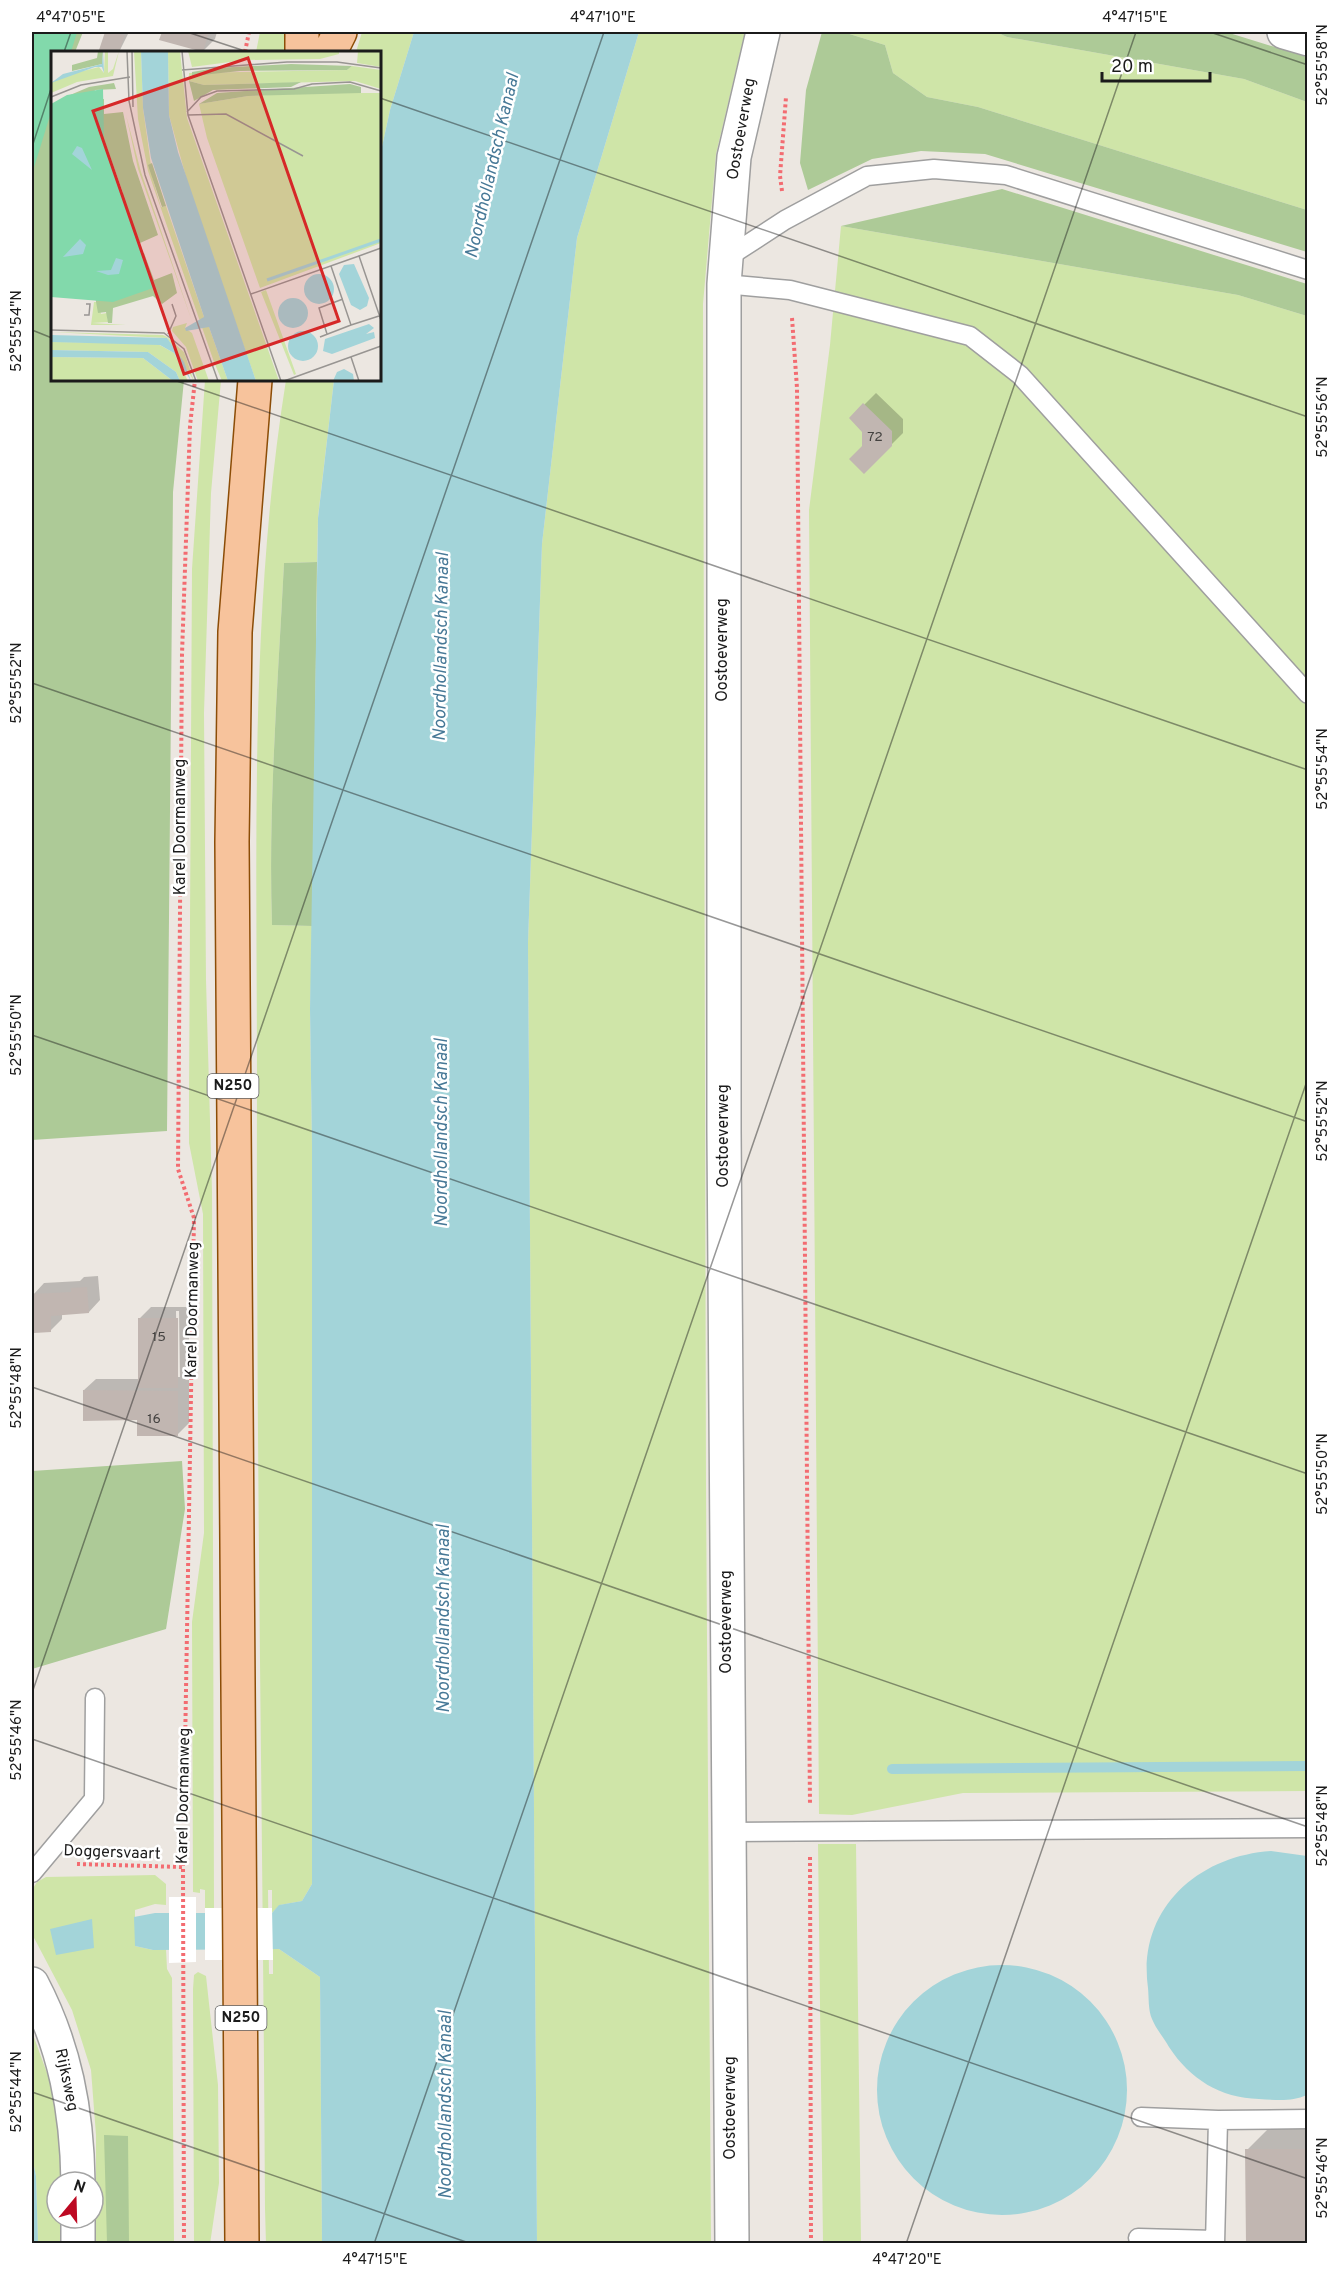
<svg xmlns="http://www.w3.org/2000/svg" width="1339" height="2275" viewBox="0 0 1339 2275" font-family="Overpass,sans-serif">
<style>
.grass{fill:#cfe5a8}
.forest{fill:#adca97}
.pitch{fill:#82d9ab}
.water{fill:#a3d4d9}
.pier{fill:#fff}
.shadow{fill:#0003;fill-rule:evenodd}
.lines{fill:none;stroke-linecap:round;stroke-linejoin:round}
.stream{stroke:#a3d4d9;stroke-width:10}
.building{fill:#c1b6b1}
.service-casing{stroke:#9f9f9f;stroke-width:21}
.minor-casing{stroke:#9f9f9f;stroke-width:36}
.primary-casing{stroke:#8c4d07;stroke-width:36}
.path{stroke:#f36c71;stroke-width:4;stroke-dasharray:3 3;stroke-linecap:butt}
.service{stroke:#fff;stroke-width:18}
.minor{stroke:#fff;stroke-width:33}
.primary{stroke:#f7c39c;stroke-width:33}
.ticks{fill:none;stroke:#1b1b1b;stroke-width:1.5;stroke-opacity:0.45}
.labels{text-anchor:middle;dominant-baseline:central;stroke-width:5;stroke-linejoin:round;paint-order:stroke}
.number-label{font-size:14px;fill:#444240}
.shield{fill:#fff;stroke:#5f5f5f;stroke-width:1.5}
.shield-label{font-size:15px;font-weight:bold;fill:#1b1b1b}
.street-label{font-size:16px;fill:#1b1b1b;stroke:#fff}
.water-label{font-size:18px;font-style:italic;fill:#477997;stroke:#fff}
.inset-river{fill:none;stroke:#a3d4d9;stroke-width:3}
.inset-road{fill:none;stroke:#989592;stroke-width:1.5}
.view{fill:#d62828;fill-opacity:0.15;stroke:#d62828;stroke-width:3}
.inset-edge{fill:none;stroke:#1b1b1b;stroke-width:3}
.neatline{fill:none;stroke:#1b1b1b;stroke-width:2}
.ticks-label{font-size:15px;text-anchor:middle;fill:#1b1b1b}
</style>
<rect width="100%" height="100%" fill="#ece7e1"/>
<path class="grass" d="M260,32H289L284,52H256Z
M362,32H414L390,110L380,156V52H356Z
M639,32H745L716,154L703,304L706,1486L711,2243L537,2244L528,943L542,544L577,238Z
M843,32H996L1007,37L1244,79L1307,102V210L978,107L927,97L893,73L885,45Z
M841,226L1238,295L1307,316V1791L963,1793L852,1815L819,1814L809,510L830,345Z
M205,380H221L211,493L204,713L206,980L212,1191L214,1908H205V1890L200,1889V1893L193,1892L192,1622L204,1533L203,1214L189,1143V1096L192,569Z
M286,380H334L318,517L317,562L284,563C278,683 268,805 272,925L313,926L310,1009L312,1145V1884L302,1901L280,1905L272,1913V1890H268L269,1974H273V1948L279,1949L320,1977L322,2243L266,2244L265,2209C263,1835 256,1461 257,1087C257,852 249,612 286,380Z
M818,1844H856L861,2243H823Z
M155,1875L166,1884V1905L155,1904L135,1910V1946L153,1950L166,1949L167,1969L172,1978L174,2243H96V2135L91,2070L72,2010L32,1934V1890L37,1882L46,1877Z
M198,1972L206,1976L218,2085L219,2183L210,2244L194,2243L193,1989L194,1975Z
M32,2032L58,2103L64,2182H57V2218H64V2243H38L36,2176L32,2157Z"/>
<path class="forest" d="M32,32H83L75,52H52V380H184L173,492L167,1131L32,1140Z
M822,32H843L885,45L893,73L927,97L978,107L1307,210V252L985,154L921,151L872,159L808,190L800,163L806,90Z
M996,32H1226L1307,57V102L1244,79L1007,37Z
M1002,189L1307,284V316L1238,295L841,226Z
M317,562L313,926L272,925C268,805 278,683 284,563Z
M182,1461L185,1509L166,1629L32,1669V1471Z
M104,2135L128,2136L129,2243H107Z"/>
<path class="pitch" d="M32,32H77L71,52H52V109L32,174Z"/>
<path class="water" d="M414,32H639L577,238L542,544L528,943L537,2243H322L320,1977L279,1949L153,1950L135,1946L134,1917L155,1913H272L279,1905L302,1901L312,1884V1145L310,1009L318,518L334,380H380V156L390,110Z
M1271,1851L1307,1856V2095C1291,2102 1277,2100 1259,2099C1220,2098 1190,2079 1169,2047C1164,2038 1156,2029 1152,2019C1148,2010 1149,1998 1148,1988C1137,1910 1197,1856 1271,1851Z
M92,1919L94,1948L56,1955L50,1929Z
M877 2090a125 125 0 1 1 250 0a125 125 0 1 1-250 0Z
M32,2157L36,2176L38,2243H32Z"/>
<path class="pier" d="M169,1897H196V1962L169,1963Z
M205,1908H272L273,1960H205Z"/>
<path class="shadow" d="M107,32H129L119,52L101,49Z
M163,32H217L215,39L203,51L161,39Z
M876,393L903,419V433L864,472V431L851,418Z
M98,1276L100,1300L89,1312L62,1313V1319L51,1330L33,1295L44,1283L80,1281L84,1277Z
M151,1307H189V1375L185,1380H189V1423L177,1435L139,1419L84,1390L96,1379H139V1319ZM176,1311H179L180,1377H177Z
M1270,2127H1308V2244L1247,2150Z"/>
<g class="lines">
<path class="stream" d="M892,1769L1308,1766"/>
</g>
<path class="building" d="M105,32L125,35L119,52L99,50Z
M162,32H209L203,52L159,40Z
M863,403L892,431V446L864,474L849,459L862,446V432L849,418Z
M87,1287L89,1313L51,1316V1332L34,1333L32,1294L71,1292V1288Z
M138,1318H178V1388H138Z
M83,1390L178,1391V1436H137V1420L83,1421Z
M1245,2149H1308V2244H1246Z"/>
<g class="lines">
<defs>
<path id="service" d="M725,259L785,220L867,176L934,169L1006,175L1308,270
M724,284L790,290L970,336L1020,375L1308,694
M728,1832L1308,1828
M32,1873L94,1799L95,1698
M1141,2117L1218,2120
M1138,2238L1215,2240
M1215,2244L1218,2120L1308,2119"/>
<path id="minor" d="M1284,32L1308,39
M32,1984C65,2047 77,2111 78,2182
M78,2218V2244
M732,2244L724,1131V284L734,157L763,32"/>
<path id="primary" d="M302,52V32
M330,52L340,32
M242,2244L232,842L235,632L255,380"/>
</defs>
<use href="#service" class="service-casing"/>
<use href="#minor" class="minor-casing"/>
<use href="#primary" class="primary-casing"/>
<path class="path" d="M245,52L249,32
M782,191L780,176L786,97
M792,318L797,388L810,1805
M810,1857L811,2244
M77,1864L183,1867
M184,2244L183,1867L194,1218L178,1169L182,654L190,426L195,380"/>
<use href="#service" class="service"/>
<use href="#minor" class="minor"/>
<use href="#primary" class="primary"/>
</g>
<path class="ticks" d="M187,32L248,52M1210,32L1308,65M64,52L71,32M380,98L1308,417M32,147L52,86M32,330L52,338M174,380L1308,770M32,683L1308,1122M32,1035L1308,1474M32,1387L1308,1827M32,1693L604,32M32,1739L1308,2179M32,2092L472,2244M374,2244L1136,32M906,2244L1308,1078"/>
<g class="labels">
<g class="number-label">
<text x="875" y="437">72</text>
<text x="159" y="1337">15</text>
<text x="154" y="1419">16</text>
</g>
<g class="shield">
<rect x="207.5" y="1074" width="51" height="24" rx="4.5"/>
<rect x="215.5" y="2006" width="51" height="24" rx="4.5"/>
</g>
<g class="shield-label">
<text x="233" y="1086">N250</text>
<text x="241" y="2018">N250</text>
</g>
<g class="street-label">
<text transform="translate(742 129) rotate(-80)">Oostoeverweg</text>
<text transform="translate(723 650) rotate(-90)">Oostoeverweg</text>
<text transform="translate(181 827) rotate(-90)">Karel Doormanweg</text>
<text transform="translate(724 1136) rotate(-90)">Oostoeverweg</text>
<text transform="translate(193 1310) rotate(-89)">Karel Doormanweg</text>
<text transform="translate(727 1622) rotate(-90)">Oostoeverweg</text>
<text transform="translate(184 1796) rotate(-89)">Karel Doormanweg</text>
<text transform="translate(112 1853) rotate(2)">Doggersvaart</text>
<text transform="translate(66 2080) rotate(78)">Rijksweg</text>
<text transform="translate(731 2108) rotate(-90)">Oostoeverweg</text>
</g>
<g class="water-label">
<text transform="translate(493 166) rotate(-77)">Noordhollandsch Kanaal</text>
<text transform="translate(442 647) rotate(-89)">Noordhollandsch Kanaal</text>
<text transform="translate(442 1133) rotate(-90)">Noordhollandsch Kanaal</text>
<text transform="translate(444 1619) rotate(-90)">Noordhollandsch Kanaal</text>
<text transform="translate(446 2105) rotate(-90)">Noordhollandsch Kanaal</text>
</g>
</g>
<g transform="translate(51 51)">
<rect width="330" height="330" fill="#ece7e1"/>
<path d="M54,0H57V22L62,18L68,0L62,25L26,31L0,42V32L16,24L48,16L53,22ZM83,0H90L92,57L102,129L110,156L115,155L153,266L151,274L158,276L177,330H171L163,311L97,120L87,68ZM117,0H129L136,67L228,330H205L141,148L118,64ZM137,0H288V3L269,8L194,9L141,16ZM307,0H330V16L306,12ZM301,15L330,19V38L304,30L153,34L138,30V22L296,19ZM262,42H330V192L209,237L156,87L148,53L197,45ZM75,64L90,121L142,273L87,118ZM215,239L245,323L243,324L210,241ZM43,251H47L50,263L56,262L57,271L41,272L75,274H40ZM136,272L134,277L141,282L158,330H147L135,296L121,280L122,276ZM0,281L112,284L116,286L133,301L143,330L116,287ZM0,291L105,292L123,302L137,330H129L125,321L97,301L0,299ZM0,306L92,307L122,330H0Z" fill="#cfe5a8"/>
<path d="M47,0H52L51,13L21,20V14L46,7ZM240,13L301,15L296,19L189,20L141,25V21L165,17ZM138,30L153,34L250,31L240,36L162,39L143,50ZM63,32L65,38L44,39L41,50L53,48V63L72,61L82,110L107,184L89,192L86,184L79,186L63,144L72,142L53,88L12,47L38,36ZM299,33L310,36V42L197,45L148,53L166,42ZM101,112L115,155L111,156L97,114ZM93,202L103,229L121,222L126,242L111,253L102,245L62,257L61,272H57L55,261L47,262L44,245L85,204Z" fill="#adca97"/>
<path d="M52,38L53,87L102,237L62,251L0,246V53L16,44Z" fill="#82d9ab"/>
<path d="M52,0L53,22L51,16H44L0,32L12,23L51,13ZM90,0H117L118,64L127,101L205,330H177L158,276L135,280L134,277L153,266L100,107L92,57ZM26,95L31,97L41,119L21,103ZM29,188L35,194L32,203L12,206ZM65,207L72,209L68,223L57,224L45,220L60,219ZM303,213L318,247L316,255L309,259L300,254L288,223L293,214ZM253 238a15 15 0 1 1 30 0a15 15 0 1 1-30 0ZM227 262a15 15 0 1 1 30 0a15 15 0 1 1-30 0ZM318,273L323,277L315,283L323,281L324,287L281,303L272,300L274,288ZM237 295a15 15 0 1 1 30 0a15 15 0 1 1-30 0ZM0,284L116,287L133,311L140,330L123,302L109,294L0,291ZM0,299L97,301L125,321L129,330H122L92,307L0,306ZM293,318L302,323L303,330H282L286,321Z" fill="#a3d4d9"/>
<path class="inset-river" d="M216,229L330,189"/>
<path class="inset-road" d="M76,0L78,50L94,124L167,330M81,0L82,56M131,0L137,64L230,330M131,19L236,11H286L330,17M0,46L30,34L79,26M136,61L150,46L166,40L243,38L261,33L299,31L330,40M137,64L175,63L252,105M330,197L308,205L330,269M200,243L308,205M33,264H38L39,253H35M300,274L328,265M0,279L113,282L133,298L145,330M117,283L125,265L121,253M276,283L268,257L292,248M269,286L300,274L280,215M300,306L308,330M233,330L330,295"/>
<path class="view" d="M197,7L288,270L133,323L42,60Z"/>
<rect width="330" height="330" class="inset-edge"/>
</g>
<rect width="1339" height="2275" fill="none" stroke="#ffffff" stroke-width="66"/>
<g transform="translate(75 2200) rotate(19)"><circle r="28" fill="#ffffff" stroke="#a4a4a4" stroke-width="1.5"/>
<path d="M0-4.5L10 22L0 15L-10 22Z" fill="#bd0922"/>
<text y="-9" font-size="16" font-weight="bold" text-anchor="middle" fill="#1b1b1b">N</text>
</g>
<path d="M1102 72v9h108v-9" fill="none" stroke="#1b1b1b" stroke-width="3"/>
<text x="1111" y="72" font-size="18" fill="#1b1b1b" stroke="#ffffff" stroke-width="4.5" paint-order="stroke">20 m</text>
<rect x="33" y="33" width="1273" height="2209" class="neatline"/>
<g class="ticks-label">
<text x="71" y="22">4°47'05"E</text>
<text x="603" y="22">4°47'10"E</text>
<text x="1135" y="22">4°47'15"E</text>
<text transform="translate(1322 65) rotate(-90)" y="5">52°55'58"N</text>
<text transform="translate(16 331) rotate(-90)" y="5">52°55'54"N</text>
<text transform="translate(1322 417) rotate(-90)" y="5">52°55'56"N</text>
<text transform="translate(16 683) rotate(-90)" y="5">52°55'52"N</text>
<text transform="translate(1322 769) rotate(-90)" y="5">52°55'54"N</text>
<text transform="translate(16 1035) rotate(-90)" y="5">52°55'50"N</text>
<text transform="translate(1322 1121) rotate(-90)" y="5">52°55'52"N</text>
<text transform="translate(16 1388) rotate(-90)" y="5">52°55'48"N</text>
<text transform="translate(1322 1474) rotate(-90)" y="5">52°55'50"N</text>
<text transform="translate(16 1740) rotate(-90)" y="5">52°55'46"N</text>
<text transform="translate(1322 1826) rotate(-90)" y="5">52°55'48"N</text>
<text transform="translate(16 2092) rotate(-90)" y="5">52°55'44"N</text>
<text transform="translate(1322 2178) rotate(-90)" y="5">52°55'46"N</text>
<text x="375" y="2264">4°47'15"E</text>
<text x="907" y="2264">4°47'20"E</text>
</g>
</svg>
